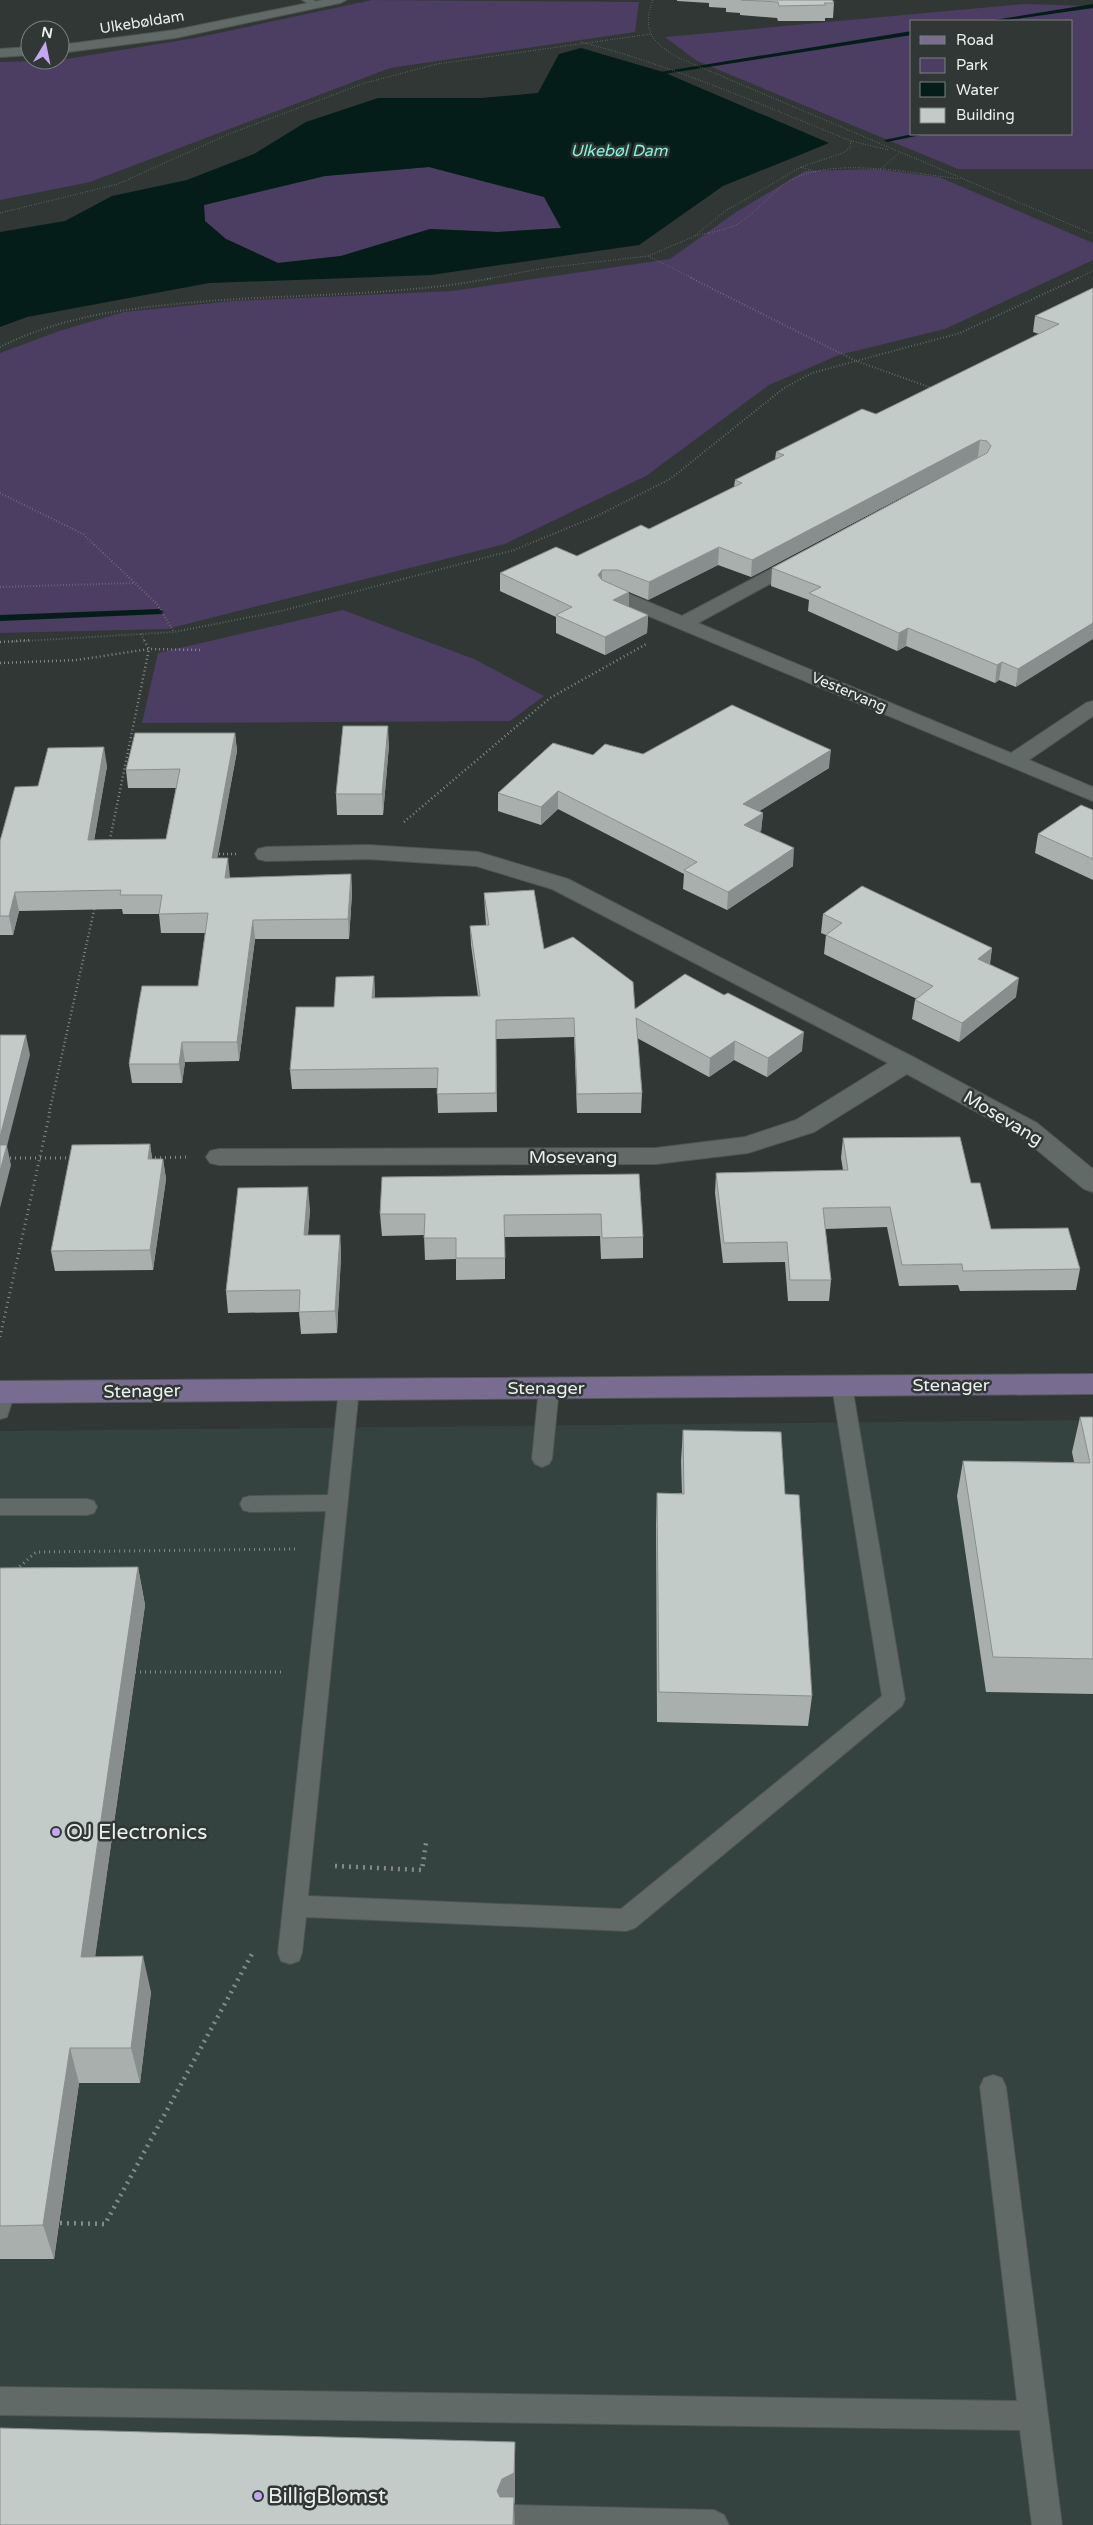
<svg xmlns="http://www.w3.org/2000/svg" width="1093" height="2525" viewBox="0 0 1093 2525" font-family="'Varela Round',sans-serif">
<style>
.built{fill:#34433f}
.green{fill:#4c3d62;fill-rule:evenodd}
.water{fill:#041d19;fill-rule:evenodd}
.lines{fill:none;stroke-linecap:round;stroke-linejoin:round}
.stream{fill:#041d19;fill-rule:evenodd}
.lane-casing{stroke:#4f5553;stroke-width:2}
.street-casing{stroke:#4f5553;stroke-width:2}
.secondary-casing{stroke:#4f5553;stroke-width:2}
.path-far4{stroke:#858b89;stroke-width:1;stroke-dasharray:0.5 2;stroke-linecap:butt}
.path-far3{stroke:#858b89;stroke-width:2;stroke-dasharray:0.5 2.5;stroke-linecap:butt}
.path-far2{stroke:#858b89;stroke-width:2.5;stroke-dasharray:1 3;stroke-linecap:butt}
.path-far1{stroke:#858b89;stroke-width:3;stroke-dasharray:1 4;stroke-linecap:butt}
.path{stroke:#858b89;stroke-width:4.5;stroke-dasharray:2 5;stroke-linecap:butt}
.lane{fill:#626a67;fill-rule:evenodd}
.street{fill:#626a67;fill-rule:evenodd}
.secondary{fill:#786d90;fill-rule:evenodd}
.wall{fill:#a8afad}
.shaded-wall{fill:#888e8d}
.building{fill:#c3cbc9;stroke:#888e8d}
.poi-dot{fill:#c4a7f1;stroke:#303735;stroke-width:2}
.labels{text-anchor:middle;dominant-baseline:central;stroke-width:5;stroke-linejoin:round;paint-order:stroke}
.far-street-label{font-size:15px;fill:#ebf0ee;stroke:#303735}
.far-water-label{font-size:16px;font-style:italic;fill:#81f6de;stroke:#303735}
.street-label{font-size:18px;fill:#ebf0ee;stroke:#303735}
.near-poi-label{font-size:21px;fill:#ebf0ee;stroke:#303735;text-anchor:start}
</style>
<rect width="100%" height="100%" fill="#303735"/>
<path class="built" d="M1093,1420V2525H0V1431Z"/>
<path class="green" d="M372,0L639,2L635,32L390,68L90,182L0,200V62L60,60L195,38Z
M1024,4L1093,6V169H958L697,61L665,37ZM912,21H1072V134H912Z
M429,167L544,197L562,228L498,232L430,229L341,256L278,263L226,239L205,221L204,205L325,176Z
M875,169L939,177L1093,243V260L945,329L839,355L769,385L646,476L505,544L167,629L0,633V353L59,331L124,312L232,301L452,291L670,259L736,212L805,171Z
M343,610L474,659L544,696L510,721L142,723L158,653Z"/>
<path class="water" d="M581,48L663,72L829,143L723,186L639,245L431,275L209,283L27,317L0,327V232L65,221L112,196L187,180L254,154L306,122L378,98H481L538,93L559,54ZM429,167L544,197L561,228L498,232L430,229L341,256L278,263L226,239L205,221L204,205L325,176Z"/>
<g class="lines">
<path class="stream" d="M1093,4V8L1001,21H988Z
M912,31V35L645,77L642,75Z
M913,134H926L887,142L884,140Z
M159,609L164,612L162,614L0,621V615Z"/>
<defs>
<path id="lane" d="M302,0H313L321,5L314,7Z
M842,1379L849,1381L852,1386L905,1699L902,1706L635,1928L626,1931L306,1917L302,1953L299,1961L290,1964L281,1961L278,1953L326,1511L250,1512L243,1510L240,1504L243,1498L250,1496L328,1495L339,1389L342,1384L349,1382L356,1384L359,1389L308,1896L621,1909L882,1696L832,1386L835,1381Z
M549,1381L556,1383L559,1388L552,1459L549,1464L542,1467L535,1464L532,1459L539,1388L542,1383Z
M5,1385L12,1387L15,1392L7,1417L0,1419V1386Z
M0,1499H87L94,1501L97,1507L94,1513L87,1515H0Z
M993,2075L1002,2078L1006,2087L1062,2525H1032L1020,2430L0,2415V2387L1017,2401L980,2087L984,2078Z
M515,2505L714,2510L724,2515L729,2525H502L500,2520L505,2510Z"/>
<path id="street" d="M323,0H346L340,3L175,38L60,53V45L175,30Z
M30,47V55L0,57V49Z
M805,551L812,553L814,557L812,561L698,623L1011,753L1086,703L1093,701V716L1029,760L1093,787V801L603,597L600,593L603,589H617L682,616Z
M368,845L478,852L568,879L915,1058L1037,1123L1093,1169V1192L1084,1189L1019,1135L907,1074L814,1132L748,1153L656,1164L219,1165L210,1163L206,1157L210,1151L219,1149L656,1148L745,1137L796,1120L888,1063L552,889L476,866L368,859L266,861L258,859L255,854L258,849L266,847Z"/>
<path id="secondary" d="M1093,1374V1394L0,1403V1381Z"/>
</defs>
<use href="#lane" class="lane-casing"/>
<use href="#street" class="street-casing"/>
<use href="#secondary" class="secondary-casing"/>
<path class="path-far4" d="M653,0C641,31 653,43 679,58L1093,234
M851,141L889,150
M801,167L816,172
M880,170L899,153
M0,213L118,184L229,134L365,83L437,64L651,34
M695,236C709,232 726,231 739,223C759,211 772,190 793,179C837,157 912,173 960,179
M648,256L694,279
M487,279L544,268L648,256L693,237L727,210L801,167L843,153L850,148L851,141C762,105 674,66 581,42
M1076,279L1093,271"/>
<path class="path-far3" d="M691,278L856,361
M0,347C56,319 114,310 176,304C281,293 389,298 493,278
M932,388L856,361L960,333L1078,278
M0,493L83,534L157,604L174,632
M0,587L134,583
M141,634L145,642
M8,642L174,632L281,611L514,550L597,516L670,479L784,388L812,373L856,361"/>
<path class="path-far2" d="M0,642L30,640
M0,663L77,660L149,649L203,650
M404,822L550,698L648,643
M109,844L149,649L144,640
M215,854H236
M49,1113L95,906"/>
<path class="path-far1" d="M0,1158H73
M150,1158L186,1157
M0,1337L50,1112
M16,1570L36,1552L298,1549
M135,1672H285"/>
<path class="path" d="M335,1866L422,1870L426,1843
M60,2223L105,2224L253,1952"/>
<use href="#lane" class="lane"/>
<use href="#street" class="street"/>
<use href="#secondary" class="secondary"/>
</g>
<path class="wall" d="M677,0H833L834,3L833,18H825V21H778L777,18L740,15V13L726,12V8L709,7V3L677,1Z
M1093,288L1016,687L999,680L995,683L906,646L897,651L808,611L809,600L771,586L772,568L978,457L751,577L718,565L648,600L629,592V607L648,615L647,633L605,655L556,633V617L500,591V573L577,556L649,529L734,487L735,480L775,460L776,452L876,414L1039,334L1033,332L1035,316Z
M235,733L237,751L217,858L230,878L351,874L352,893L349,939H255L239,1061L185,1062L182,1083H132L129,1064L198,986L205,933H161L159,914H123L122,909L19,911L13,935H0V841L38,786L107,766L94,840L166,839L176,788H128L126,770Z
M389,745L383,815H337L336,794Z
M643,754L829,768L759,811L763,813L761,831L759,832L793,866L727,910L683,889L684,874L558,809L541,825L498,811V793L593,755Z
M1093,810V880L1035,853L1038,834Z
M484,893L544,949L635,1009L802,1051L767,1077L734,1060L709,1077L637,1038L642,1093L641,1113H577L574,1037L496,1039L497,1112L438,1113L437,1088L292,1089L290,1070L334,1007L374,976L375,998L478,996L471,945L470,926L486,925L485,912Z
M823,914L992,948L990,964L1016,997L959,1042L912,1019L915,1000L917,999L824,954L826,935L821,933Z
M843,1138L971,1183L991,1229L1080,1269L1076,1290L960,1291L958,1285L899,1286L887,1227L825,1229L831,1280L829,1301H788L785,1262L723,1263L715,1193L716,1173L843,1170L841,1158Z
M150,1144L152,1159H163L166,1179L153,1270L55,1271L51,1251Z
M639,1174L643,1237V1258L601,1259L600,1236L505,1237V1279L456,1280V1259L425,1260L424,1235L382,1236L380,1214Z
M310,1209L308,1235H340L341,1256L337,1333L301,1334L299,1312L228,1313L226,1291Z
M1080,1417H1093V1694L986,1692L957,1496L963,1461L1074,1462L1072,1452Z
M683,1430L785,1494L812,1696L808,1726L657,1722L656,1524L657,1493H682L681,1461Z
M138,1567L145,1605L95,1956L151,1992L140,2083H79L54,2259H0V1568Z"/>
<path class="shaded-wall" d="M980,440L978,457L751,577L752,560Z
M719,547L718,565L648,600L649,582Z
M602,570V588L598,575Z
M629,592V610L613,600Z
M648,615L647,633L605,655V637Z
M1093,623V639L1016,687L1018,669Z
M908,628L906,646L897,651L899,633Z
M1002,662L999,680L995,683L997,665Z
M388,726L389,745L383,815L382,794Z
M235,733L237,751L214,877L212,858Z
M104,747L107,766L91,859L88,840Z
M831,750L829,768L742,822L743,804Z
M558,791V809L541,825V807Z
M763,813L761,831L743,843L744,825Z
M794,848L793,866L727,910L728,892Z
M228,858L230,877L227,897L225,878Z
M351,874L352,893L349,939L348,919Z
M15,892L19,911L13,935L9,916Z
M253,920L255,939L239,1061L237,1042Z
M992,948L989,967L978,959Z
M374,976L375,995L374,1017L372,998Z
M1019,978L1016,997L959,1042L962,1023Z
M804,1032L802,1051L767,1077L768,1058Z
M26,1035L30,1055L7,1146L11,1165L0,1208V1137Z
M735,1041L734,1060L709,1077L710,1058Z
M182,1042L185,1062L182,1083L179,1064Z
M150,1144L153,1164L148,1159Z
M163,1159L166,1179L153,1270L150,1250Z
M308,1187L310,1209L306,1257L304,1235Z
M340,1235L341,1256L337,1333L335,1311Z
M138,1567L145,1605L90,1993L81,1957Z
M143,1956L151,1992L140,2083L131,2048Z
M70,2048L79,2083L54,2259L43,2225Z
M515,2442V2503L514,2504L515,2525H513L503,2509L497,2491Z"/>
<path class="building" d="M741,0H832L834,3H824L826,5L779,6L778,2Z
M1093,288V623L1018,669L1002,662L997,665L908,628L899,633L809,593L821,587L772,568L987,453L991,446L987,441L980,440L752,560L719,547L649,582L618,570H602L598,575L602,580L629,592L613,600L648,615L605,637L556,615L572,607L500,573L556,547L577,556L641,525L649,529L742,483L735,480L784,455L776,452L862,409L876,414L1059,324L1035,316Z
M732,705L831,750L743,804L763,813L744,825L794,848L728,892L684,870L697,862L558,791L541,807L498,793L553,743L593,755L605,744L643,754Z
M343,726H388L382,794H336Z
M135,733H235L212,858H228L225,878L351,874L348,919L253,920L237,1042H182L179,1064H129L138,1008L142,986H198L208,913L159,914L162,895H120L121,890L15,892L9,916H0V841L15,787L38,786L48,748L104,747L88,840L166,839L180,769L126,770Z
M1081,805L1093,810V859L1038,834Z
M862,886L992,948L978,959L1019,978L962,1023L915,1000L933,986L826,935L842,923L823,914Z
M534,890L544,949L573,937L633,982L635,1009L685,974L724,995L728,993L804,1032L768,1058L735,1041L710,1058L636,1018L642,1093L577,1094L574,1018L496,1020V1093L437,1094L438,1068L290,1070L296,1007H334L336,977L374,976L372,998L480,996L470,926L489,925L484,893Z
M0,1035H26L0,1137Z
M960,1137L971,1183H980L991,1229L1068,1228L1080,1269L963,1271L962,1264L902,1265L890,1207L823,1208L831,1280H790L787,1242L724,1243L716,1173L848,1170L843,1138Z
M150,1144L148,1159H163L150,1250L51,1251L72,1145Z
M0,1145H7L0,1171Z
M639,1174L643,1237L602,1238L601,1214L504,1215L505,1258H456V1238H424L425,1214H380L382,1177Z
M308,1187L304,1235H340L335,1311L299,1312L300,1290L226,1291L238,1188Z
M1080,1417H1093V1659L993,1657L963,1461L1090,1463Z
M683,1430L781,1432L785,1494L799,1495L812,1696L659,1692L657,1493L684,1494Z
M138,1567L81,1957L143,1956L131,2048H70L43,2225L0,2226V1568Z
M0,2428L515,2442L514,2473L502,2479L497,2491L500,2497H514L513,2525H0Z"/>
<g class="poi-dot">
<circle cx="56" cy="1832" r="5"/>
<circle cx="258" cy="2496" r="5"/>
</g>
<g class="labels">
<g class="far-street-label">
<text transform="translate(142 22) rotate(-9)">Ulkebøldam</text>
<text transform="translate(849 692) rotate(23)">Vestervang</text>
</g>
<g class="far-water-label">
<text x="619" y="151">Ulkebøl Dam</text>
</g>
<g class="street-label">
<text transform="translate(1003 1118) rotate(31)">Mosevang</text>
<text x="573" y="1157">Mosevang</text>
<text x="951" y="1385">Stenager</text>
<text x="546" y="1388">Stenager</text>
<text transform="translate(142 1391) rotate(-1)">Stenager</text>
</g>
<g class="near-poi-label">
<text x="66" y="1832">OJ Electronics</text>
<text x="268" y="2496">BilligBlomst</text>
</g>
</g>
<rect x="910" y="20" width="162" height="115" fill="#303735" stroke="#7b817f"/>
<rect x="920" y="36" width="25" height="8" fill="#786d90" stroke="#7b817f"/>
<text x="956" y="45" font-size="15" fill="#ebf0ee">Road</text>
<rect x="920" y="58" width="25" height="15" fill="#4c3d62" stroke="#7b817f"/>
<text x="956" y="70" font-size="15" fill="#ebf0ee">Park</text>
<rect x="920" y="82" width="25" height="15" fill="#041d19" stroke="#7b817f"/>
<text x="956" y="95" font-size="15" fill="#ebf0ee">Water</text>
<rect x="920" y="108" width="25" height="15" fill="#c3cbc9" stroke="#7b817f"/>
<text x="956" y="120" font-size="15" fill="#ebf0ee">Building</text>
<g transform="translate(45 45) rotate(10)"><circle r="24" fill="#303735" stroke="#7b817f"/>
<path d="M0-4L9 19L0 12L-9 19Z" fill="#c4a7f1"/>
<text y="-8" font-size="14" font-weight="bold" text-anchor="middle" fill="#ebf0ee">N</text>
</g>
</svg>
